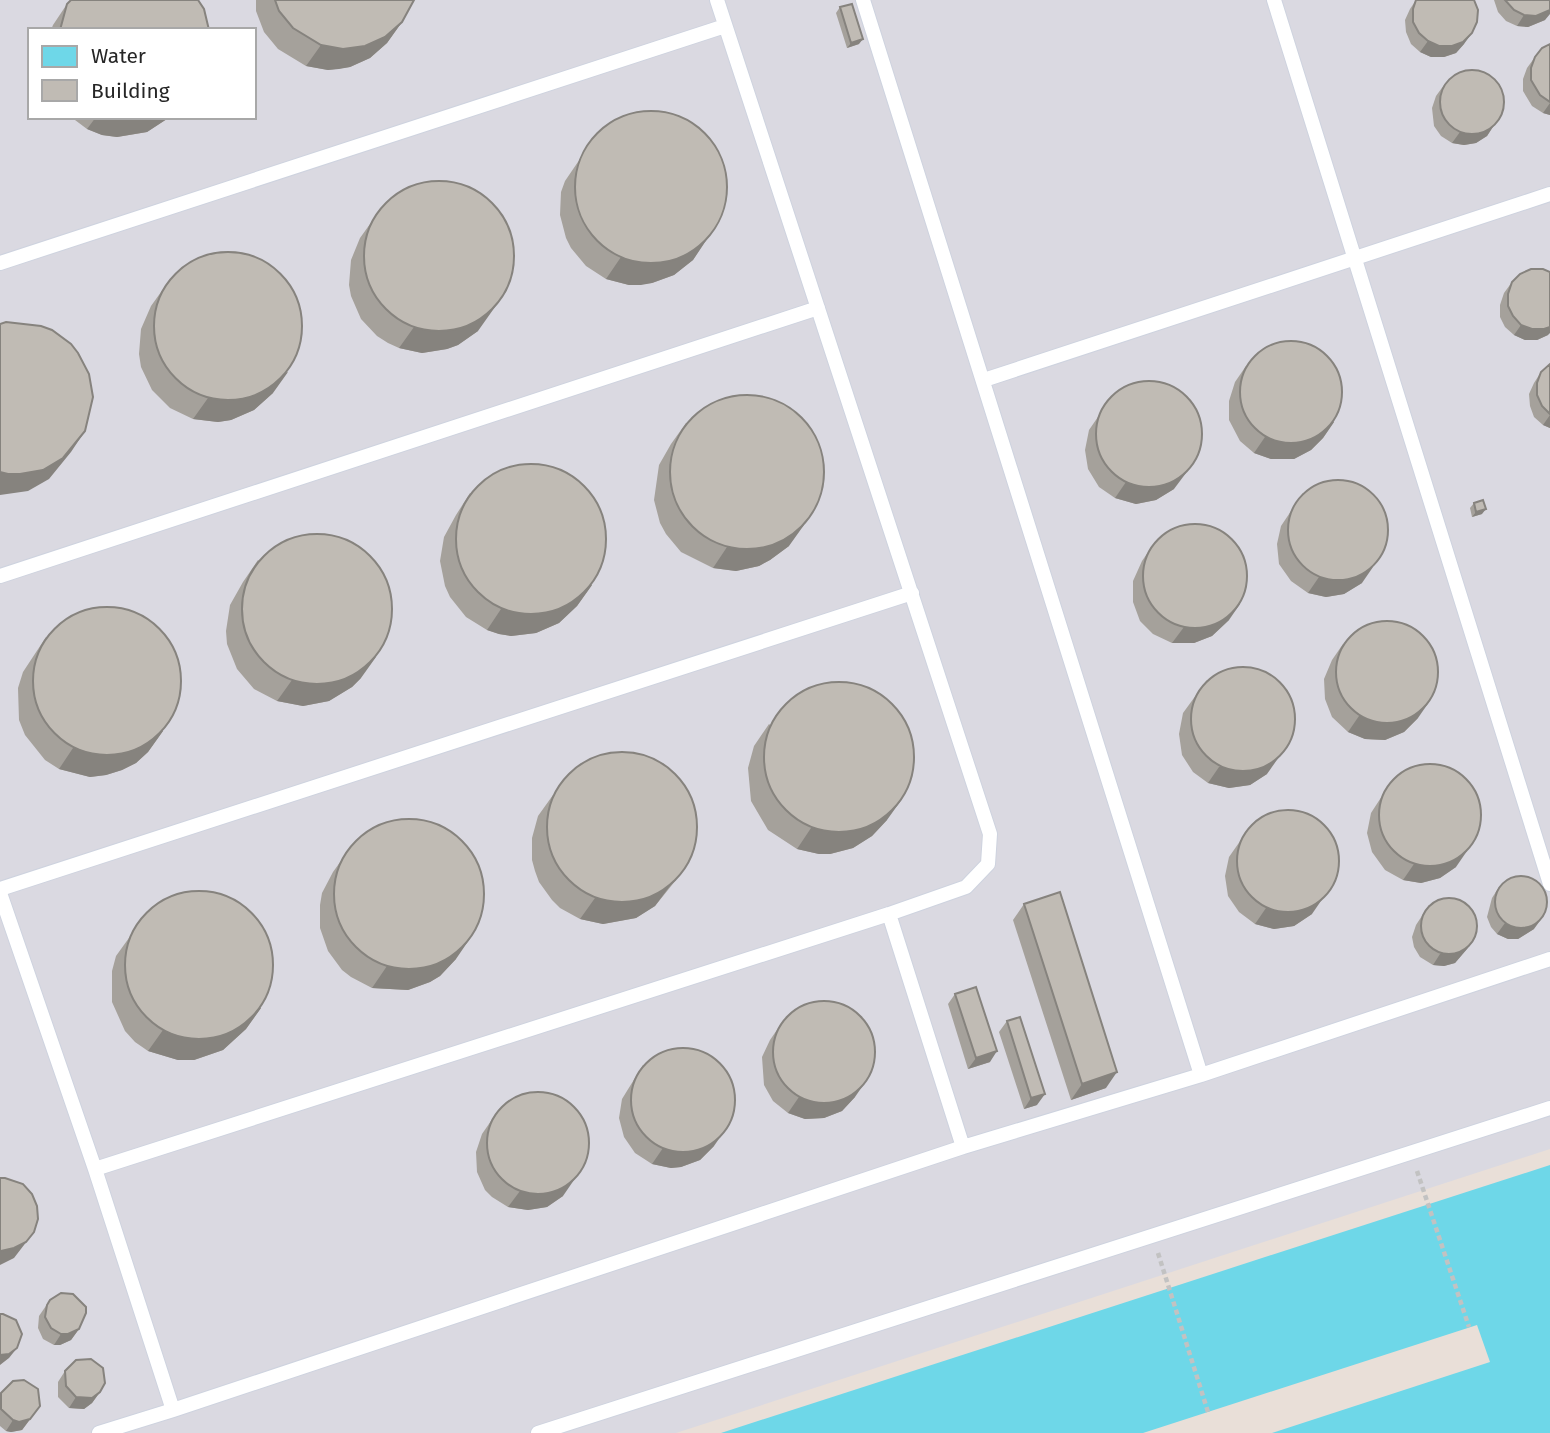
<svg xmlns="http://www.w3.org/2000/svg" width="1550" height="1433" viewBox="0 0 1550 1433" font-family="'Fira Sans',sans-serif">
<style>
.industrial{fill:#dad9e1;fill-rule:evenodd}
.water{fill:#6ed7e8}
.pier{fill:#e9dfd8}
.lines{fill:none;stroke-linecap:round;stroke-linejoin:round}
.lane-casing{stroke:#ced3df;stroke-width:16}
.path{stroke:#c2c2c2;stroke-width:4.5;stroke-dasharray:5 3.5;stroke-linecap:butt}
.lane{stroke:#fff;stroke-width:14}
.wall{fill:#a5a19b}
.shaded-wall{fill:#86837e}
.building{fill:#c0bbb4;stroke:#86837e;stroke-width:2}
</style>
<rect width="100%" height="100%" fill="#e9dfd8"/>
<path class="industrial" d="M0,0H1550V1149L676,1433H0ZM30,30H254V117H30Z"/>
<path class="water" d="M1550,1165V1433H721Z"/>
<path class="pier" d="M1477,1325L1490,1362L1272,1433H1143Z"/>
<g class="lines">
<defs>
<path id="lane" d="M863,0L1201,1075
M1274,0L1550,884
M0,263L725,26
M984,380L1550,194
M0,576L818,308
M0,889L912,593
M0,893L95,1169L173,1410
M889,914L963,1147
M95,1169L889,914L966,887L988,864L990,834L717,0
M99,1433L173,1410L963,1147L1201,1075L1550,959
M538,1433L1550,1108"/>
</defs>
<use href="#lane" class="lane-casing"/>
<path class="path" d="M1417,1171L1469,1327
M1158,1253L1208,1412"/>
<use href="#lane" class="lane"/>
</g>
<path class="wall" d="M256,0H414L402,22L387,43L370,58L350,67L328,70L306,66L278,49L264,32L256,11Z
M1416,0H1474L1464,44L1456,53L1444,57H1431L1420,52L1411,44L1406,32L1405,20L1410,9Z
M1494,0H1550L1545,20L1528,27L1517,26L1506,21L1498,12Z
M67,4L209,30H51L53,25Z
M840,7L859,44L847,48L836,13Z
M1550,44V115L1543,113L1532,106L1523,91V79L1527,68L1535,57Z
M1444,85L1501,115L1487,136L1476,143L1464,145L1452,143L1441,136L1434,126L1432,108L1436,96Z
M71,117H170L147,132L117,137L102,135L87,129Z
M599,131L707,239L693,260L674,275L652,283L629,285L606,279L586,266L571,248L566,238L560,215L561,192L565,181Z
M375,217L478,331L458,345L447,349L422,353L399,348L388,343L377,336L361,319L351,296L349,285L351,260L360,238Z
M1512,282L1548,335L1537,340H1525L1514,335L1505,327L1500,317V305L1504,293Z
M166,285L273,393L254,410L231,420L218,422L193,419L170,408L152,390L141,367L139,354L141,329L151,306Z
M1550,364V428L1543,425L1534,417L1530,406L1529,394L1534,383L1541,372Z
M1246,366L1334,422L1323,438L1311,450L1294,459H1271L1254,453L1240,441L1229,420V401L1235,382Z
M1113,395L1174,489L1156,500L1136,504L1115,498L1099,487L1088,469L1085,450L1089,430Z
M686,423L789,546L770,560L759,566L736,571L713,568L681,552L666,534L660,523L654,500L659,465L671,444Z
M470,493L592,585L577,606L559,623L536,633L511,636L499,634L487,630L466,617L450,597L445,586L440,561L444,537L456,515Z
M1303,493L1362,583L1344,594L1326,597L1308,593L1291,581L1279,564L1277,544L1281,526Z
M1474,503L1482,514L1472,517L1470,508Z
M1153,545L1229,620L1212,636L1194,643H1172L1153,634L1140,621L1133,602V581L1142,561Z
M258,560L361,678L352,687L329,701L303,706L277,701L254,689L237,669L227,644L226,631L230,605L243,582Z
M46,637L163,731L148,752L136,763L122,770L106,775L90,777L59,769L45,760L25,735L19,720L18,688L23,672Z
M1343,644L1418,718L1404,732L1385,740L1365,739L1348,732L1332,717L1325,699L1324,679L1332,660Z
M1207,680L1267,774L1250,785L1229,788L1208,783L1193,772L1182,755L1179,734L1183,713Z
M769,724L887,820L872,836L853,848L830,854H819L797,849L768,830L751,801L748,768L754,746Z
M1393,779L1456,867L1440,878L1421,883L1403,880L1385,870L1372,852L1367,833L1371,813Z
M553,795L676,880L655,906L636,918L603,924L580,919L560,908L552,900L539,882L535,871L532,860V838L538,816Z
M1252,824L1312,914L1294,926L1274,929L1255,924L1239,912L1228,896L1225,876L1229,857Z
M348,851L456,959L440,976L430,982L408,990L372,988L351,977L342,970L328,951L320,928V905L322,893L333,872Z
M1499,887L1534,929L1518,939H1508L1497,934L1491,927L1487,917L1492,898Z
M1024,904L1106,1088L1071,1100L1013,920Z
M1429,905L1475,938L1467,949L1455,963L1444,966L1433,965L1420,957L1414,947L1412,937L1416,925Z
M149,910L261,1008L246,1029L223,1050L194,1060H178L148,1051L135,1042L125,1031L112,1002V971L116,956Z
M955,994L990,1062L968,1069L948,1004Z
M1007,1021L1037,1105L1024,1109L999,1032Z
M781,1024L855,1097L842,1111L824,1118L805,1119L788,1113L773,1101L764,1085L762,1057L770,1040Z
M643,1065L714,1146L700,1160L681,1167L671,1168L652,1164L635,1153L624,1137L619,1118L622,1099Z
M493,1118L563,1196L547,1207L528,1210L508,1207L492,1197L485,1190L477,1172L476,1152L482,1134Z
M50,1300L79,1329L71,1340L60,1345H54L43,1339L38,1328L39,1316Z
M65,1371L100,1392L92,1403L84,1409L69,1408L58,1397V1382Z
M13,1381L40,1406L22,1430L11,1432L6,1431L0,1426V1394Z"/>
<path class="shaded-wall" d="M1550,10V14L1545,20L1528,27L1517,26L1524,15Z
M402,22L387,43L370,58L350,67L339,69L328,70L306,66L321,45Z
M1472,33L1464,44L1456,53L1444,57H1431L1420,52L1428,41Z
M863,39L859,44L847,48L851,43Z
M1550,103V115L1543,113Z
M96,117H170L147,132L117,137L102,135L87,129Z
M1494,125L1487,136L1476,143L1464,145L1452,143L1460,132Z
M707,239L693,260L674,275L652,283L641,285H629L606,279L621,257Z
M507,290L478,331L458,345L447,349L422,353L399,348L414,327Z
M1521,325L1550,327V333L1548,335L1537,340H1525L1514,335Z
M288,372L273,393L254,410L231,420L218,422L193,419L208,398Z
M1550,415V428L1543,425Z
M1334,422L1323,438L1311,450L1294,459H1271L1254,453L1265,437Z
M85,431L71,452L49,479L28,491L0,495V472Z
M1186,473L1174,489L1156,500L1136,504L1115,498L1126,482Z
M1486,509L1482,514L1472,517L1476,512Z
M804,525L789,546L770,560L759,566L736,571L713,568L727,547Z
M1373,567L1362,583L1344,594L1326,597L1308,593L1319,577Z
M592,585L577,606L559,623L536,633L511,636L499,634L487,630L501,609Z
M1240,604L1229,620L1212,636L1194,643H1172L1184,627Z
M376,657L361,678L352,687L329,701L303,706L277,701L292,680Z
M1429,702L1418,718L1404,732L1385,740L1365,739L1348,732L1359,716Z
M163,731L148,752L136,763L122,770L106,775L90,777L59,769L73,748Z
M1291,740L1267,774L1250,785L1229,788L1208,783L1219,767Z
M902,799L887,820L872,836L853,848L830,854H819L797,849L811,828Z
M1467,851L1456,867L1440,878L1421,883L1403,880L1414,864Z
M691,858L655,906L636,918L603,924L580,919L595,898Z
M1323,898L1312,914L1294,926L1274,929L1255,924L1266,908Z
M1542,918L1534,929L1518,939H1508L1497,934L1505,923Z
M471,937L456,959L440,976L430,982L408,990L372,988L387,966Z
M1475,938L1467,949L1455,963L1444,966L1433,965L1440,954Z
M261,1008L246,1029L223,1050L194,1060H178L148,1051L163,1030Z
M997,1051L990,1062L968,1069L976,1058Z
M1117,1072L1106,1088L1071,1100L1082,1084Z
M866,1081L855,1097L842,1111L824,1118L805,1119L788,1113L799,1097Z
M1045,1094L1037,1105L1024,1109L1031,1098Z
M725,1130L714,1146L700,1160L681,1167L671,1168L652,1164L663,1148Z
M574,1180L563,1196L547,1207L528,1210L508,1207L520,1191Z
M34,1232L14,1258L0,1265V1250Z
M79,1329L71,1340L60,1345H54L61,1334Z
M17,1348L9,1358L0,1365V1355Z
M100,1392L92,1403L84,1409L69,1408L76,1397Z
M40,1406L22,1430L11,1432L6,1431L13,1420Z"/>
<path class="building" d="M71,0H198L204,9L209,30H60L67,4Z
M275,0H414L402,22L385,37L365,46L343,49L321,45L293,28L279,11Z
M1416,0H1474L1478,10L1477,22L1472,33L1463,42L1452,46H1439L1428,41L1419,33L1413,22V9Z
M1505,0H1550V10L1536,16L1524,15L1514,10Z
M852,4L863,39L851,43L840,7Z
M1550,44V102L1540,95L1531,80V68L1535,57L1542,48Z
M1440 102a32 32 0 1 1 64 0a32 32 0 1 1-64 0Z
M575 187a76 76 0 1 1 152 0a76 76 0 1 1-152 0Z
M364 256a75 75 0 1 1 150 0a75 75 0 1 1-150 0Z
M154 326a74 74 0 1 1 148 0a74 74 0 1 1-148 0Z
M1531,269H1543L1550,272V327L1544,329H1532L1521,325L1513,316L1508,306V294L1512,282L1520,274Z
M6,322L41,326L52,330L71,344L78,353L89,374L93,397L85,431L63,458L43,470L20,474H8L0,472V324Z
M1240 392a51 51 0 1 1 102 0a51 51 0 1 1-102 0Z
M1550,364V414L1542,406L1537,395V383L1541,372Z
M1096 434a53 53 0 1 1 106 0a53 53 0 1 1-106 0Z
M670 472a77 77 0 1 1 154 0a77 77 0 1 1-154 0Z
M456 539a75 75 0 1 1 150 0a75 75 0 1 1-150 0Z
M1288 530a50 50 0 1 1 100 0a50 50 0 1 1-100 0Z
M1483,500L1486,509L1476,512L1474,503Z
M1143 576a52 52 0 1 1 104 0a52 52 0 1 1-104 0Z
M242 609a75 75 0 1 1 150 0a75 75 0 1 1-150 0Z
M33 681a74 74 0 1 1 148 0a74 74 0 1 1-148 0Z
M1336 672a51 51 0 1 1 102 0a51 51 0 1 1-102 0Z
M1191 719a52 52 0 1 1 104 0a52 52 0 1 1-104 0Z
M764 757a75 75 0 1 1 150 0a75 75 0 1 1-150 0Z
M547 827a75 75 0 1 1 150 0a75 75 0 1 1-150 0Z
M1379 815a51 51 0 1 1 102 0a51 51 0 1 1-102 0Z
M1237 861a51 51 0 1 1 102 0a51 51 0 1 1-102 0Z
M334 894a75 75 0 1 1 150 0a75 75 0 1 1-150 0Z
M1495 902a26 26 0 1 1 52 0a26 26 0 1 1-52 0Z
M125 965a74 74 0 1 1 148 0a74 74 0 1 1-148 0Z
M1060,892L1117,1072L1082,1084L1024,904Z
M1421 926a28 28 0 1 1 56 0a28 28 0 1 1-56 0Z
M976,987L997,1051L976,1058L955,994Z
M773 1052a51 51 0 1 1 102 0a51 51 0 1 1-102 0Z
M1020,1017L1045,1094L1031,1098L1007,1021Z
M631 1100a52 52 0 1 1 104 0a52 52 0 1 1-104 0Z
M487 1143a51 51 0 1 1 102 0a51 51 0 1 1-102 0Z
M0,1178H5L23,1184L32,1194L37,1206L38,1219L34,1232L26,1242L14,1248L1,1251L0,1250Z
M61,1293L73,1294L86,1307V1313L79,1329L68,1334H61L51,1328L45,1317L47,1305L50,1300Z
M0,1314H3L16,1320L22,1334L17,1348L9,1354L0,1355Z
M91,1359L103,1368L105,1383L100,1392L92,1398L76,1397L66,1386L65,1371L76,1360Z
M24,1380L38,1389L40,1406L30,1419L19,1422L13,1420L1,1409V1393L13,1381Z"/>
<rect x="28" y="28" width="228" height="91" fill="#ffffff" stroke="#a8a8a8" stroke-width="2"/>
<rect x="42" y="46" width="35" height="21" fill="#6ed7e8" stroke="#a8a8a8" stroke-width="2"/>
<text x="91" y="63" font-size="21" fill="#262626">Water</text>
<rect x="42" y="80" width="35" height="21" fill="#c0bbb4" stroke="#a8a8a8" stroke-width="2"/>
<text x="91" y="98" font-size="21" fill="#262626">Building</text>
</svg>
